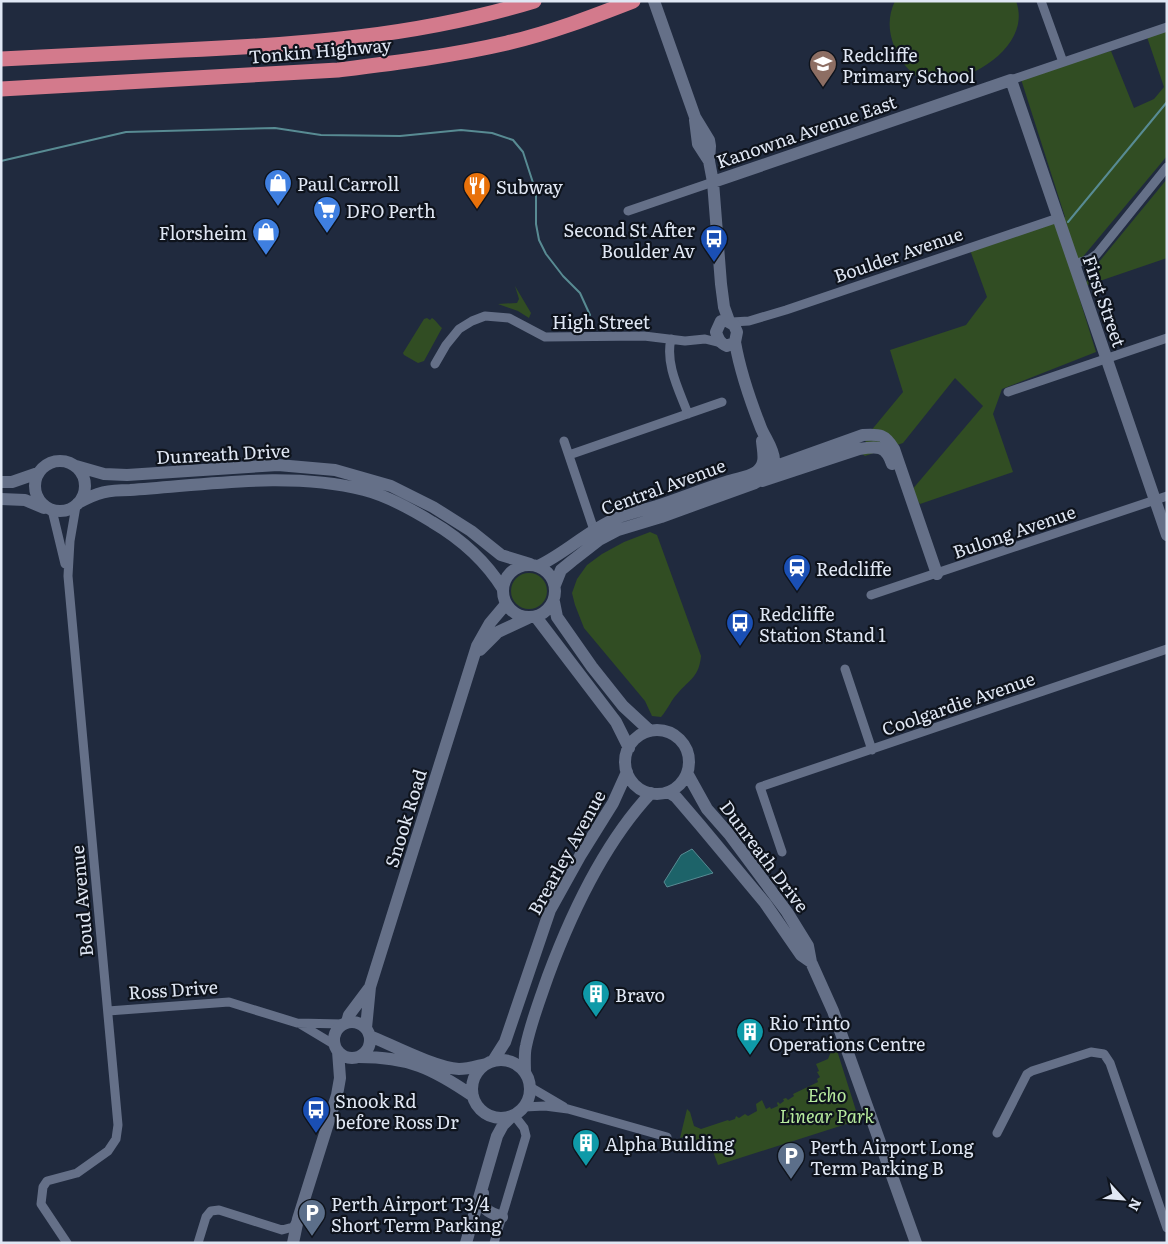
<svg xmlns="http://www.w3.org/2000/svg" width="1168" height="1244" viewBox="0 0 1168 1244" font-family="Literata,serif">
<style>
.green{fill:#314d23}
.water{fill:#1d6369;stroke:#588b93}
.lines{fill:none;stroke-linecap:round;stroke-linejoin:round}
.stream{stroke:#588b93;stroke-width:2}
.street{stroke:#657088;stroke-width:9}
.secondary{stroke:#657088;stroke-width:12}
.highway{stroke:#d37a8c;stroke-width:15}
.labels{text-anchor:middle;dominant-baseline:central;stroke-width:4.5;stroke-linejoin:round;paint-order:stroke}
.street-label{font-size:18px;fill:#e0e7f4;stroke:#0e131c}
.poi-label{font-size:18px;fill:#e0e7f4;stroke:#0e131c;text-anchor:start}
.park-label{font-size:18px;font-style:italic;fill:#b8ec9f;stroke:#0e131c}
</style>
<rect width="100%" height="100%" fill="#202a3e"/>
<path class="green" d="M895,1H1016C1032,44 975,80 939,82C917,84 901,64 894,46C888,30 888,16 895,1Z
M1167,31V156L1071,271L1096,352L1002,389L993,414L1013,472L920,504L911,491L983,406L955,378L903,443L865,456L858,451L866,444L865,438L903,392L890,350L966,325L987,297L970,250L1065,217L1020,76L1111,51L1134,108L1154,99L1164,87L1147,37Z
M1167,179V258L1085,286L1089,274Z
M515,286L531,313L529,318L518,311L498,304L517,303L519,299Z
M427,318L430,320L432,318C437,321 438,325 442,328L424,361L418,363L404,355L403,353L424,319Z
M650,532L657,535L701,656C699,677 690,679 678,693C671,700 668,709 661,717L652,716L645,701L584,628L575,605L572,593L577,579L587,565L602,554L624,542Z
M511 591a18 18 0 1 1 36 0a18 18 0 1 1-36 0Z
M834,1041L859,1120L718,1165L711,1146L700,1150V1145L697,1143H694L693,1138L687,1136L680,1138L687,1109L690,1112L694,1126L701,1129L728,1120L729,1121L735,1119L736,1116L739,1118L745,1114L748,1116L757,1111L756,1104L762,1100L766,1109L770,1107L771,1109L778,1106L777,1103L778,1102L780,1104L784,1101L783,1099L786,1098L788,1100L794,1096L793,1094L818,1082L817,1079L820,1077L817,1072L819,1071L816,1064L828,1059L832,1049L830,1042Z"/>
<path class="water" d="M692,849L713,873L667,887L664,882L681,855Z"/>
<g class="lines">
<path class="stream" d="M1,161L126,132L275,128L321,135L400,136L461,130L492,133L513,140L523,152L536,192V224L539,240L546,254L563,276L580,293L590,315
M1068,222L1167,102"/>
<path class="street" d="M1041,1L1063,62
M1011,80L1167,27
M628,211L713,182
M1074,264L1090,259L1097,254L1167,167
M732,322L749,321L786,310L1058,218
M671,339C665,364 679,390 688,414
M435,364L446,345L459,329L472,321L485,316L509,318L545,337L644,336L685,341L705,339L721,343
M1008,392L1167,338
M564,441L594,530
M569,455L722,402
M52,510L65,564
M871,595L1167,496
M845,669L872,750
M782,852L760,787L1167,649
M108,1011L229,1002L297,1023L342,1024
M300,1024L335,1045
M530,1087L564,1107
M524,1107L545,1106L568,1109L667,1137
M997,1133L1027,1074L1032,1071L1091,1052L1104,1054L1110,1063L1167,1228
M67,1243L41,1204L43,1187L47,1181L77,1173L108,1151L116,1139L118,1125L68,576L70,541L76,506
M198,1243L206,1217L211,1211L219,1210L282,1230L293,1227L297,1221
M494,1243L526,1136L524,1128L514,1115"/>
<path class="secondary" d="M654,1L695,117L709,140L710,146L709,161L713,182L721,284L724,307L729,321
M695,120L698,144L709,161
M713,182L1011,80L1167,535
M725,320L734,325L737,332L735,342L727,346C720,343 718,339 716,332L721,321Z
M35 486a25 25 0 1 1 50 0a25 25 0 1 1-50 0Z
M76,466L104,474L127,475L278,465L335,470L391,486L433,507L471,531L501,555L530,564
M768,469L863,435C880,434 885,434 894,449L937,574
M762,481L859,449C877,446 886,445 892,464
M1,482H12L38,473
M1,499L25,500L44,508
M78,503C98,492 108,490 130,490C207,485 288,471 364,490C388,496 411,509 432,522C461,539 485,560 503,589
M503 591a26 26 0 1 1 52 0a26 26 0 1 1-52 0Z
M538,566C566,553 588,530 617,518C630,513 644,510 657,506C681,498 703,489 726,482C736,478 747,478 756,472C767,464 763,453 762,441
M555,585L561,570L572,561L599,540L618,530L661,517L755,483C763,479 774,472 774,460C774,449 765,438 761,428C750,400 740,371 735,342
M554,602L557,617L592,667L623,706L650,731
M536,617L616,722L629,748
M480,650L498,632L528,618
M625 762a32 32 0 1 1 64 0a32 32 0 1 1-64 0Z
M687,773L707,809L729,834L787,912L808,946L811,962L833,1011L916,1243
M668,792L676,797L700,825L765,903L801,955L811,962
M334 1040a18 18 0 1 1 36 0a18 18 0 1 1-36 0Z
M347,1022L349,1015L370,987
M366,1028L370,987L477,646L490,623L506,604
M370,1036C392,1045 436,1068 459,1069C468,1069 477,1066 486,1064
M359,1057C409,1057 432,1068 473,1096
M472 1089a29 29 0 1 1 58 0a29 29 0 1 1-58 0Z
M493,1061L505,1042L550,910L580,856L613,803L627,772
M525,1073C525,1064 524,1054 526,1046C531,1022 540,999 548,976C571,914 605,842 651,793
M483,1193C479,1209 490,1213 502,1217
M293,1243L298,1219L337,1095L340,1078L338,1051
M466,1243L497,1136L503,1125L512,1116"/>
<path class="highway" d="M1,59C62,56 122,53 183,50C301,45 420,36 534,1
M1,89L338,70C394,63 451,56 507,43C550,33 592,17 633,1"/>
</g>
<defs>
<symbol id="school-pin" viewBox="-11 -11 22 30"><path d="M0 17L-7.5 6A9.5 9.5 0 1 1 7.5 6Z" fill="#8d6e63" stroke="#0e131c"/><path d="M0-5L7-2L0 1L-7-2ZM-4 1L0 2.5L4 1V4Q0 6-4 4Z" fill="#fff"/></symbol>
<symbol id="shop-pin" viewBox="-11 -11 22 30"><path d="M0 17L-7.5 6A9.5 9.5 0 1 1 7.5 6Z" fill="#3f7fe0" stroke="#0e131c"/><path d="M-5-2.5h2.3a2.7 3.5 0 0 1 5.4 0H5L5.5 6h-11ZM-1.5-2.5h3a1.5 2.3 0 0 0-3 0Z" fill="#fff"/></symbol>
<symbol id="restaurant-pin" viewBox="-11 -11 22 30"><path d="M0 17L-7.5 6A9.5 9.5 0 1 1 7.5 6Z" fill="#e8710a" stroke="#0e131c"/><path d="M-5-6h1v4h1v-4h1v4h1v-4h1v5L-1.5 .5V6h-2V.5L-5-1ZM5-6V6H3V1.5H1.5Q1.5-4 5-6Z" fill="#fff"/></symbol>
<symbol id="supermarket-pin" viewBox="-11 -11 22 30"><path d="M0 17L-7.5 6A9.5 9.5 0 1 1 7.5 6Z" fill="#3f7fe0" stroke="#0e131c"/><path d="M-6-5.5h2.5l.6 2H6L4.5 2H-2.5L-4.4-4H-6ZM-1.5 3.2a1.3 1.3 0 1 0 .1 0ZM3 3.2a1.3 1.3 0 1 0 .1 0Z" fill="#fff"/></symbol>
<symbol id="bus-pin" viewBox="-11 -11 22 30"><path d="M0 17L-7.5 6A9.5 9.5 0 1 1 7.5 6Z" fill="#1a4fb4" stroke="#0e131c"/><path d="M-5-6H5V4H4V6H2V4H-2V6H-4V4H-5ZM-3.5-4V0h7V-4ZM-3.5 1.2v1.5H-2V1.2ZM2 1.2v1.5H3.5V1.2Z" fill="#fff"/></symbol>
<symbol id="station-pin" viewBox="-11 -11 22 30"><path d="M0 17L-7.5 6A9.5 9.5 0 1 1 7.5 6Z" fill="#1a4fb4" stroke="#0e131c"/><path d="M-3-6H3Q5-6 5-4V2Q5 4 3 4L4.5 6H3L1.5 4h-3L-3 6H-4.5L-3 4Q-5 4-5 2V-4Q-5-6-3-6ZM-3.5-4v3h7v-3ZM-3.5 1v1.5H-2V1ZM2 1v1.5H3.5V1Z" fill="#fff"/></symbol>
<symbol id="building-pin" viewBox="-11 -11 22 30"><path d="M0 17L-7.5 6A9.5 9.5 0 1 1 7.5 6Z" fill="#0f9aa8" stroke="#0e131c"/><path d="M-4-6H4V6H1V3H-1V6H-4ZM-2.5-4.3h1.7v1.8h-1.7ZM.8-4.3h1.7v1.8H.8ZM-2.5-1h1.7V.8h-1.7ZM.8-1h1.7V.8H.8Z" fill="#fff"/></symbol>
<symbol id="parking-pin" viewBox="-11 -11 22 30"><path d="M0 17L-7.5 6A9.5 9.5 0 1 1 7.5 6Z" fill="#5c6f8a" stroke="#0e131c"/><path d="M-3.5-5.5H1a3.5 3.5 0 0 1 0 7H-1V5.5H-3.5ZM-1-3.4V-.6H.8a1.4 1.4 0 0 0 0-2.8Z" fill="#fff"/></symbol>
</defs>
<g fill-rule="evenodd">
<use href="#school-pin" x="807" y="48" width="32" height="43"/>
<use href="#shop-pin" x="262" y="167" width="32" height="43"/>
<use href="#restaurant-pin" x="461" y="170" width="32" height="43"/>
<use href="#supermarket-pin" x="311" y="194" width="32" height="43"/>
<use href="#shop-pin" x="250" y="216" width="32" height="43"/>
<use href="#bus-pin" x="698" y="223" width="32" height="43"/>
<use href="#station-pin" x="781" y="552" width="32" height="43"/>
<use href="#bus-pin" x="724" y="607" width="32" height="43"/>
<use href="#building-pin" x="580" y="978" width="32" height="43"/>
<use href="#building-pin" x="734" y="1016" width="32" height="43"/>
<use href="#bus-pin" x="300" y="1094" width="32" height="43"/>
<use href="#building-pin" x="570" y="1127" width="32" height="43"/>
<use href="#parking-pin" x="775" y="1140" width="32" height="43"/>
<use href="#parking-pin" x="296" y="1197" width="32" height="43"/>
</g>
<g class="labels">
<g class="street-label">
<text transform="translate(320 50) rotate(-5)">Tonkin Highway</text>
<text transform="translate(806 131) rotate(-19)">Kanowna Avenue East</text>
<text transform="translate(898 254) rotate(-19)">Boulder Avenue</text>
<text transform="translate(1105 301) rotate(71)">First Street</text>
<text x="601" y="321">High Street</text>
<text transform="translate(223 453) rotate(-3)">Dunreath Drive</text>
<text transform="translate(663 486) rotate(-20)">Central Avenue</text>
<text transform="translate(1014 531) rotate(-19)">Bulong Avenue</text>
<text transform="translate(958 703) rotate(-19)">Coolgardie Avenue</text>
<text transform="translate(405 818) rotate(-73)">Snook Road</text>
<text transform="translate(566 852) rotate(-61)">Brearley Avenue</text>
<text transform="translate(765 856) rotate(53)">Dunreath Drive</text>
<text transform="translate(81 901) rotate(-95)">Boud Avenue</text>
<text transform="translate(173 989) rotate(-4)">Ross Drive</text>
</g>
<g class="poi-label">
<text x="842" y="54">Redcliffe<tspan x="842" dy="21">Primary School</tspan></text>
<text x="297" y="183">Paul Carroll</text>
<text x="496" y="186">Subway</text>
<text x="346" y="210">DFO Perth</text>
<text x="695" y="229" text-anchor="end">Second St After<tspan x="695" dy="21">Boulder Av</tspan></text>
<text x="247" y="232" text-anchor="end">Florsheim</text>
<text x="816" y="568">Redcliffe</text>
<text x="759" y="613">Redcliffe<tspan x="759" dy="21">Station Stand 1</tspan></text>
<text x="615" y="994">Bravo</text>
<text x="769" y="1022">Rio Tinto<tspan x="769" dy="21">Operations Centre</tspan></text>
<text x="335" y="1100">Snook Rd<tspan x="335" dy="21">before Ross Dr</tspan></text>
<text x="605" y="1143">Alpha Building</text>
<text x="810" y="1146">Perth Airport Long<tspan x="810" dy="21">Term Parking B</tspan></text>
<text x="331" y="1203">Perth Airport T3/4<tspan x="331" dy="21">Short Term Parking</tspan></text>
</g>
<g class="park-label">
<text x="827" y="1094">Echo<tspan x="827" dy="21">Linear Park</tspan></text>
</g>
</g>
<rect width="1168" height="1244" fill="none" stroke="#e0e7f4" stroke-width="5"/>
<g transform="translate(1123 1199) rotate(116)" stroke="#0e131c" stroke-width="4" paint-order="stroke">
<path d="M0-4L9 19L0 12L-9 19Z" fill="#e0e7f4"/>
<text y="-8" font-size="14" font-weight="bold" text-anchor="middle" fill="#e0e7f4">N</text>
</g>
</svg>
